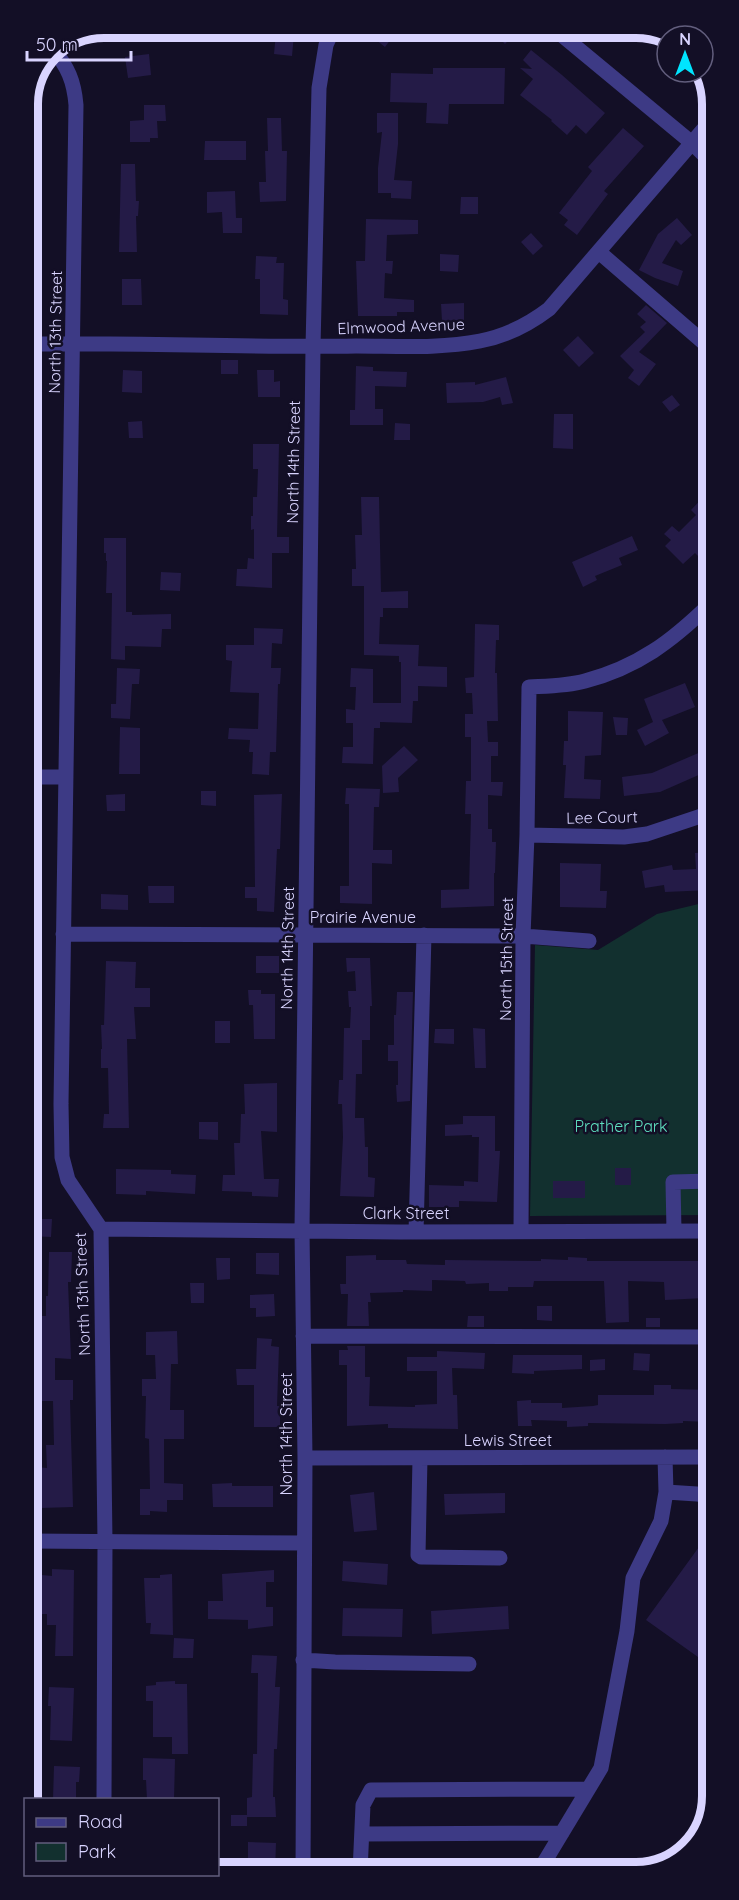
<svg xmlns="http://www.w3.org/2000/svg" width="739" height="1900" viewBox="0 0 739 1900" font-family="Quicksand,sans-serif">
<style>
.green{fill:#12302f}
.building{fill:#241b47}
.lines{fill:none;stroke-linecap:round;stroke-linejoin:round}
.minor{stroke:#3d3a85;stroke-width:15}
.labels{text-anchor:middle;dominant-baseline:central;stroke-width:5;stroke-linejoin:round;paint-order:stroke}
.street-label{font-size:16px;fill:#d9d4ff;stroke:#130f26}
.park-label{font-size:16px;fill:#5fe0c0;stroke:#130f26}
.rim{fill:none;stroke:#d9d4ff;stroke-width:8}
</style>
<rect width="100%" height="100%" fill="#130f26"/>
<path class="green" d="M711,901V1215L530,1216L535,945L598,950L657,914Z"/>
<path class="building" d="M377,27H400L385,47L371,36Z
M488,27H521L505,44Z
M276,32L294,34L292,56L274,54Z
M531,50L562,75L605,113L586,134L576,125L567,135L551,121L552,120L520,95L533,79L520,68L532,69L523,60Z
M149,54L151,75L128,78L125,57Z
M433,68H505L504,104H449L448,124L426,123L427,103L390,102L391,73L433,74Z
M37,99L39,142H27V100Z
M144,105H165L166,121H157L158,138H150V142H130V121L144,120Z
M377,113H398V144L394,180L412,181L411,199L391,198V193H378V168L382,132L377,133Z
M267,118H281L282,151H287L286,201L260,202L259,182H266L265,151H268Z
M623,128L644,146L604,191L608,194L577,235L564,225L568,220L559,213L592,171L588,167Z
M205,141H246V160H204Z
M121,164H135L136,201H139L138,216H136L137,252H119Z
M235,191L236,218H242V233H223L222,212L207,213V192Z
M461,197H478V214H460Z
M27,215H41L40,237L27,236Z
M677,218L692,235L681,245L676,240L662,263L683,271L678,286L655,278L639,270L658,234Z
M366,219L418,220V234L387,235L386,261H393L392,274L385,273L384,298L414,300V312H397V316H358L356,261H365Z
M531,233L543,246L533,255L521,242Z
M440,254L459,255L458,272L440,271Z
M256,256L277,257L276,263H284L283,299L288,300V315L260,314V279H255Z
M27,265H39V282L27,283Z
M122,279H141L142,305H122Z
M464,303V320L442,321L441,304Z
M646,305L667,323L639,352L656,364L639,386L628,378L634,370L620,356L645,332L640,327L646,322L637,314Z
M578,336L594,353L579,367L563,350Z
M221,360H238V374H221Z
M356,366L373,367V371L407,372L406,387L375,386V409H383V425H350V410H355Z
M123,370L142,371V393L122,392Z
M257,370H274V382L280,381V397H258Z
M28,374H39L37,461H28Z
M506,377L513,403L502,405L500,397L483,402L447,403L446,383L475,382V385Z
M672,395L680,405L670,412L662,402Z
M554,414H573V449L553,448Z
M142,421L143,438H129L128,422Z
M395,423L410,424V440H394Z
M253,444H279L277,537H289V553H272V588L236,586L237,569H247L248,558L254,559V529L251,530V516H253V497H257L258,469H253Z
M710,490V523L699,534L710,546L699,557L695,553L683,564L665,546L671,540L664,534L672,526L679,532L696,515L691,510Z
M361,497H379L381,592L408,591V608H383V617H380L379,644L419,645L418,666L447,667V687L418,686V701H413L412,723L380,722V728H374L373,764L342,763L343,747H353V723H346V709L355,710L356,687H350L351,668L373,669V703H401V662H399V656L364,655V586H352V569H356L355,535H362Z
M632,536L638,550L619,558L622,565L595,576L597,580L583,587L572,562Z
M104,538H126V612H132V615L171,614V629H162L161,647L125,646V660L111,659L112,593H106L107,561H106V553H104Z
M161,572L181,573L180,591L160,590Z
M475,624L499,625V640H496L495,673H497L498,721H487L488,742H498V756H491V782H503L502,796L488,795V829H492V842H496L495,873H494V906L441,908V890L469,889L471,814H465L466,781H471V737H465V714H473L472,693H466L465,678L474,677Z
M254,628L283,629L282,644L272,643L271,668H281L280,684H278L276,752H270L269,775L252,774L253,752H249L250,740L228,739L229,728L258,729L259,693L230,692L232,661L226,660V645H254Z
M117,668L140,669L139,684H132L130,719L111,718V704H116Z
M685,683L695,707L662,720L669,733L645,746L637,730L653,722L644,699Z
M568,711L603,712L601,755L585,756L584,779L601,780L600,799L564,798L566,765H563L564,741H568Z
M613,717L628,718L627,735H616Z
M120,727L140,728V774H119Z
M404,746L418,760L398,778L399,792L383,793L382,766Z
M710,748V770L660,792L624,796L622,777L652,773Z
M346,788L380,789L379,807H374L373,850H392V864L372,863V904L340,903V886H349V804H345Z
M201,791H216V806L201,805Z
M125,794V811H107L106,795Z
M282,794L280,849H277L274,912L257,911V898H245V887H255L254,795Z
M711,852V890L665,892L664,885L645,888L642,871L672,865L673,870L696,869L695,853Z
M560,863L601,864L600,891H607L606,908L560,907Z
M148,886H174V903H149Z
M101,894L128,895V910L101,909Z
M28,927H39L38,961H28Z
M256,956H279V973H256Z
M346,958H370L372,1006H370V1040H362V1074H356L355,1118H364L365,1147H368V1177L375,1178L374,1197L340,1196L343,1137L342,1104H338L339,1080H343L344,1028H350L351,1007H349L348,991H356L355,971L347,972Z
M106,961L136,962L135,988H150V1007H134L136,1039H127L129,1128H103L104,1114H109L108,1068H101V1049H102L101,1025H104Z
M248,990H261V994H275V1039H254L253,1005H249Z
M397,992H413L410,1101L397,1102L396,1085H398V1061H388V1045H394V1015H396Z
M215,1021H230V1043H215Z
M473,1028L485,1029L486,1068H475Z
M435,1029H454V1044L434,1043Z
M277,1083V1132L261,1131L264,1179H279L278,1197L252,1196V1192L222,1191L223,1175H235L234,1143H240L241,1114H245L244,1084Z
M463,1116H495V1151H500L497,1202L459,1201V1207H429V1185L464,1186V1181L478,1182L479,1137H472V1135L445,1136V1125L463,1124Z
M199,1122H218V1140L199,1139Z
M615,1168H631V1185H615Z
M29,1169H41L42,1219H52L51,1237L29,1236Z
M116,1169L171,1170V1174L196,1175L195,1194L146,1191V1195L116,1194Z
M553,1181H585V1198H553Z
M49,1252H72L71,1282H68L71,1359L55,1358V1380H73V1400H70L73,1507L41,1508V1502H33L32,1488H35L36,1467L47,1468L46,1445H54L53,1401H29V1370H32L33,1347V1316H46V1296H48Z
M256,1253H279V1275L256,1274Z
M376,1255V1260H406L407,1264L445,1265V1260L541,1261V1259L568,1260V1257L587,1258V1261H711V1280H705V1298L665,1300L664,1282L628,1281L629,1322L606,1323L604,1281H534L533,1287H508V1291H489V1283L466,1284L465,1281L432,1280V1291L403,1290V1292L370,1293L371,1302H368L369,1326H347L348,1294H341L340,1284H346V1256Z
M216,1258H230V1279L217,1280Z
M190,1283H204V1303H191Z
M274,1294L275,1316L256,1317V1308H250V1295Z
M537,1306H552V1321L537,1320Z
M468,1316H484V1327H467Z
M646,1318H660V1327H646Z
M177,1331L178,1364H171L170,1410H184V1439H164V1483L183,1484V1500H167V1512L150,1511V1515H140V1489H150L149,1439L145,1438L146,1396H142V1379H156L155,1355H146V1332Z
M257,1338L272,1339L271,1346L279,1347L277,1406H280V1427H254V1385H237L236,1369H256Z
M347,1346H365V1377H370L369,1406L415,1407V1405L437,1404V1371H407V1357H437V1351L485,1353L484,1369L452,1368L453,1395H457L458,1429L388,1428V1424L347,1426V1365H339V1350H348Z
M634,1353L650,1354L649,1371L633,1370Z
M513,1355H582V1369L534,1371V1374L512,1373Z
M605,1359V1370L590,1371V1360Z
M654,1385H671V1389L711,1390V1422L683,1421V1423L665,1424L588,1423V1426L567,1427V1421L531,1420L532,1426H518L517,1401L531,1400V1403H562V1408L593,1406L598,1405V1395H654Z
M232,1483V1486H273V1507H213L212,1484Z
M374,1492L377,1530L354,1532L350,1495Z
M505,1493V1513L445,1515L444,1494Z
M712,1529V1667L646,1620Z
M343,1561L388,1564L387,1585L342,1581Z
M52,1569L74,1570L73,1656H55L56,1625H47V1614H29V1601H41L42,1575L52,1576Z
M274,1570V1582H266V1607H273V1626L248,1629V1620L208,1619V1601H223L222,1574Z
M172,1574L173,1635L150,1634L151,1623H146L144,1578H160V1575Z
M508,1606L509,1629L432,1634L431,1611Z
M343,1608L403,1609L402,1637L342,1636Z
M174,1638L194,1639L193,1658H173Z
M252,1655L277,1656L275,1687H280L277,1749H274L273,1797H275L276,1817H247V1798L252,1797L253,1754H257L258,1673H251Z
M175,1681V1684H187L188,1754H172V1737H153V1701H146V1686L156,1685V1682Z
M49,1687L74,1688L72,1741L50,1740L51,1706H48Z
M143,1758L175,1759L174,1800H147L146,1780H143Z
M54,1766L80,1767L79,1782H76V1800H53Z
M231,1815H247V1826H231Z
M248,1842L276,1843L275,1872H248Z"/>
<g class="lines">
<path class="minor" d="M552,27L692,143L709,160
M52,48C68,67 74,81 76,105L61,1104L62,1157L68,1180L101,1229L105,1542L104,1800
M599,252L710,348
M28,344C137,342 247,348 356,346C397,346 440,349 480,341C506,336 528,325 549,309L709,123
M28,777H66
M527,835L624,837L647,834L710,813
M63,934L523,936L589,941
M101,1229L400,1232L711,1231
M521,1231L523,936L527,835L529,687C548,686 567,686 585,681C638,667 672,641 710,604
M674,1231L673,1182L711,1181
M416,1232L424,935
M303,1336L711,1337
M305,1458L711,1457
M420,1458L418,1555L421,1557L500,1558
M666,1492L697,1494L712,1497
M29,1541L304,1543
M303,1660L335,1662L469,1664
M362,1834L562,1833
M539,1871L601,1768L627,1631L633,1578L661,1521L666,1492L665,1457
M303,1872L305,1458L302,1230L313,347L319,88L326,45L334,27
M360,1872L363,1805L371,1790L588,1789"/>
</g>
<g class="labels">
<g class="street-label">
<text transform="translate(401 326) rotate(-2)">Elmwood Avenue</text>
<text transform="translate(55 332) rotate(-89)">North 13th Street</text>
<text transform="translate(293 462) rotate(-89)">North 14th Street</text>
<text transform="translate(602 817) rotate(-1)">Lee Court</text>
<text x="363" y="917">Prairie Avenue</text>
<text transform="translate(287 948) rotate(-89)">North 14th Street</text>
<text transform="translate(506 959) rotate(-89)">North 15th Street</text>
<text x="406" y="1213">Clark Street</text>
<text transform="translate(82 1294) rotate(-92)">North 13th Street</text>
<text transform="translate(286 1434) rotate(-90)">North 14th Street</text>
<text x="508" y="1440">Lewis Street</text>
</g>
<g class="park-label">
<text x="621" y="1126">Prather Park</text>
</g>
</g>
<path d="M0 0H739V1900H0ZM104 38H636A66 66 0 0 1 702 104V1796A66 66 0 0 1 636 1862H104A66 66 0 0 1 38 1796V104A66 66 0 0 1 104 38Z" fill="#130f26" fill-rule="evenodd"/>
<path class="rim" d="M104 38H636A66 66 0 0 1 702 104V1796A66 66 0 0 1 636 1862H104A66 66 0 0 1 38 1796V104A66 66 0 0 1 104 38Z"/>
<rect x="24" y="1798" width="195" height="78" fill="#130f26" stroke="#625e7d" stroke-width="1.5"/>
<rect x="36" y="1818" width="30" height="9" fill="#3d3a85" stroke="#625e7d" stroke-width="1.5"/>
<text x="78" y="1828" font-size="18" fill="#d9d4ff">Road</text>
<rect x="36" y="1843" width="30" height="18" fill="#12302f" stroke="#625e7d" stroke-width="1.5"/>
<text x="78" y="1858" font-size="18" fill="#d9d4ff">Park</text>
<g transform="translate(685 54)"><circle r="28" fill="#130f26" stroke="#625e7d" stroke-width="1.5"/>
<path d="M0-4.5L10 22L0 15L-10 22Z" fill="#00e5ff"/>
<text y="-9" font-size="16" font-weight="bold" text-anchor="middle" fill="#d9d4ff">N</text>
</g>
<path d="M27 51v9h104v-9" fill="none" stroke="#d9d4ff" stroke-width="3"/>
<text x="36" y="51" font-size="18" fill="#d9d4ff" stroke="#130f26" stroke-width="4.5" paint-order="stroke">50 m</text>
</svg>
